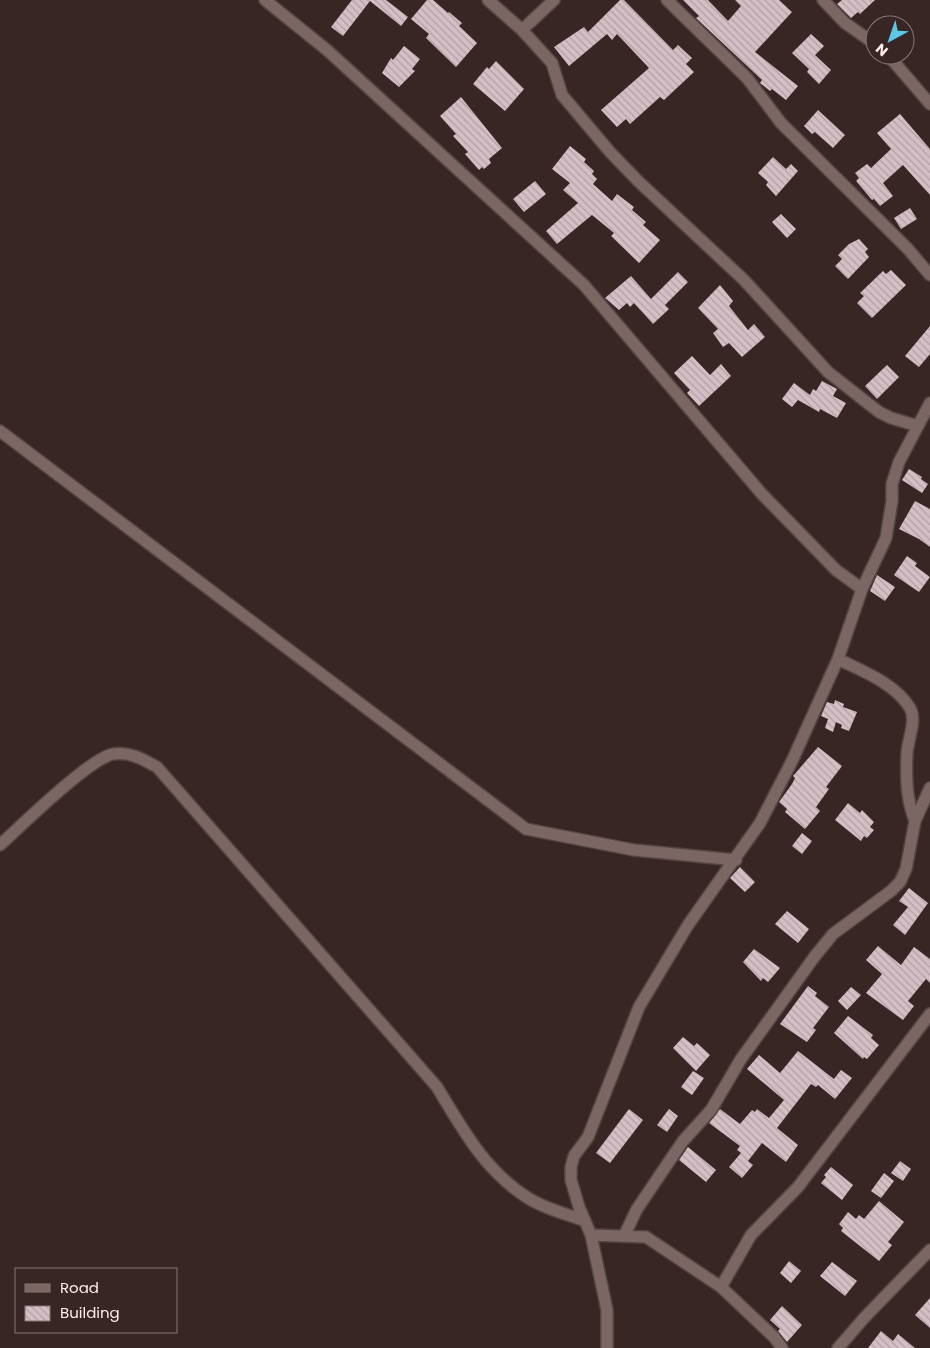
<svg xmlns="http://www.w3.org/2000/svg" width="930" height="1348" viewBox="0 0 930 1348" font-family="Poppins,sans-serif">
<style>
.building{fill:url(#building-back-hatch)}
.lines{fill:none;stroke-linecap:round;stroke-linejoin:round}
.minor-casing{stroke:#544543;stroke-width:14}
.minor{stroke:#7b6663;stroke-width:11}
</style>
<defs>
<pattern id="building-back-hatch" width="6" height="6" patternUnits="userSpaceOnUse" patternTransform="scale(1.25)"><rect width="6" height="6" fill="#d5bec6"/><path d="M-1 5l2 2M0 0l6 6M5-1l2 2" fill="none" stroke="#b2a0a6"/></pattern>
</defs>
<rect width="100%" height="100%" fill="#382624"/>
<path class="building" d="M352,0H386L408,17L401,26L370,1L343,36L331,27Z
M427,0H433L448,13L449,12L462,23L459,26L477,43L456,67L426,38L429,34L411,19Z
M620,0H624L673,50L678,45L692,58L686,64L694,72L664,100L660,97L630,124L626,119L617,127L601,110L649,68L617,34L612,40L607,34L569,66L554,47L584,27L588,32Z
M683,0H708L728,21L741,6L735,0H779L792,12L755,52L798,86L786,100L772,89L770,91L760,83L762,80L696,18L699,16Z
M842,0H875L860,14L858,12L851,18L837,4Z
M811,34L824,46L815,55L831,70L819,84L807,72L809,69L792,53Z
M404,46L420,59L412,69L415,71L399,87L382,73L391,58L393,60Z
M496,61L524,89L505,111L473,84L487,67L489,69Z
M461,97L502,148L489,159L491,163L484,169L482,167L479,170L465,154L468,152L453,136L456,134L440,116Z
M818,110L845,135L833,148L815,132L812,134L804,126Z
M900,114L930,149V195L903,165L883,183L893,196L880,206L874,199L872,200L856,181L859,178L855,173L867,164L871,168L891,149L877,133Z
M570,146L586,159L584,162L594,171L592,174L597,179L593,184L612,201L617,194L634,207L632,210L646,222L643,225L660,240L639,263L611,236L614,233L592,215L557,244L546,231L578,203L563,190L570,183L552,169Z
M773,157L786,169L791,164L798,171L776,196L766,185L768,182L758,173Z
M535,181L546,194L524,212L513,199Z
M910,208L917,219L901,229L894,218Z
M781,214L796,229L787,238L772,222Z
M859,239L868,249L865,252L869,257L848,279L835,266L842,259L838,255L849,244Z
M891,270L906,285L872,318L857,303L864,296L860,293L883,271L886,274Z
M678,272L688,282L665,305L669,309L653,324L634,303L630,307L627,303L619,310L605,298L631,276L651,299Z
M720,285L733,301L729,306L748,330L754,324L765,337L742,357L729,343L723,347L713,333L718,329L698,308Z
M930,326V354L919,367L905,356Z
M692,356L710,375L721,364L731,376L699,406L687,393L690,390L674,373Z
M887,365L899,377L877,399L865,386Z
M822,381L837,389L833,396L846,403L837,418L820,409L819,412L798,400L792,407L782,399L794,383L810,395L813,389L816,391Z
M909,469L922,477L921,479L928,484L922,493L902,480Z
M915,501L930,509V547L919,539L899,529Z
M907,556L917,563L915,566L930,577L919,592L894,575Z
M877,575L895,587L885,601L870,591Z
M835,700L844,704L843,707L857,712L849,731L841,728L842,725L836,722L833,732L825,728L828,719L821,716L827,702L834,704Z
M818,747L842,766L826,787L829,789L816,807L820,811L805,829L785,812L787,809L779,802L792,784L795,778L793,776Z
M848,803L860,813L862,810L874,822L870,827L874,830L867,838L864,836L861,841L835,820Z
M802,833L812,841L802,854L792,846Z
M740,867L755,882L745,892L730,878Z
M909,888L928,903L905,935L893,925L908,907L899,901Z
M787,911L809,929L798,943L775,924Z
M878,946L901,965L914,947L930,959V983L926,979L908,1001L914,1006L903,1020L866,993L882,974L866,960Z
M754,949L780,968L768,982L763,978L761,981L743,962Z
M808,986L817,993L815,996L829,1007L813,1028L816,1030L807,1042L780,1024Z
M851,987L861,995L847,1010L838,1001Z
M848,1016L873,1035L871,1038L879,1045L867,1059L864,1057L863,1059L834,1033Z
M683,1037L694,1046L697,1043L710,1055L696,1071L673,1048Z
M798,1051L834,1079L841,1070L852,1078L835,1099L818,1085L816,1087L811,1084L777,1128L798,1145L786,1162L762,1143L748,1161L753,1165L742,1178L729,1167L741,1153L737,1150L740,1146L709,1123L720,1109L740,1124L752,1110L755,1112L757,1109L769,1118L784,1100L747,1069L759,1055L780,1073Z
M693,1071L704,1078L692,1095L681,1087Z
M629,1109L643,1120L610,1163L596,1153Z
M669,1109L678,1116L667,1132L657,1125Z
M688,1147L716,1170L706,1182L679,1160Z
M900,1161L911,1169L903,1181L891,1173Z
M831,1167L853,1185L842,1200L821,1183L826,1177L824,1175Z
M884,1173L894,1181L881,1198L871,1191Z
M879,1201L904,1222L888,1242L892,1245L879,1261L841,1231L843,1228L839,1224L848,1212L856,1219L859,1215L864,1219Z
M789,1261L801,1271L791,1283L780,1273Z
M832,1262L857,1281L845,1296L820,1276Z
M930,1298V1328L915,1315Z
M782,1306L802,1325L787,1342L778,1331L780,1329L770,1320Z
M881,1331L893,1341L898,1334L915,1348H868Z"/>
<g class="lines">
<defs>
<path id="minor" d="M265,0L327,50L584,285L761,493L836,570L862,589
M488,0L522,30L552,63L562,95L610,152L638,181L744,280L828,372L879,412L891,418L918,426
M667,0L747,78L781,123L908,249L930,275
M823,0L845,23L875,44
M522,30L554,0
M888,55L930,104
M0,431L526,829L634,850L736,860
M838,659C862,671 895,683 910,708C917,720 908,739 907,753C906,776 906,799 915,821
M0,845C22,825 89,759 113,754C129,751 144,760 157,767L437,1087C463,1130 485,1171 528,1198C545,1209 567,1214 585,1221
M591,1235L646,1237L721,1287L774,1337L782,1348
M624,1236L637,1209L666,1166L683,1141L711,1110L741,1059L815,956L833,934L891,891L900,882L906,869L915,821L930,788
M721,1287L751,1235L798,1187L930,1014
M607,1348V1310L591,1235L579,1207L571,1180V1167L574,1156L588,1137L639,1007L688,925L760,823L792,761L838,659L862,589L886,538L892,501V484L899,462L930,403
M838,1348L865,1317L930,1250"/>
</defs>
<use href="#minor" class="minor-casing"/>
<use href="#minor" class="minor"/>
</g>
<rect x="15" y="1268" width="162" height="65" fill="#382624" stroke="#867674"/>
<rect x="25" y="1284" width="25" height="8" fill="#7b6663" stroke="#867674"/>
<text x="60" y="1293" font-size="15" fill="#fbeeed">Road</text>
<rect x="25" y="1306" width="25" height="15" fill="url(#building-back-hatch)" stroke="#867674"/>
<text x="60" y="1318" font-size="15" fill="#fbeeed">Building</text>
<g transform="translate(890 40) rotate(220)"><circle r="24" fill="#382624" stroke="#867674"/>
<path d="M0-4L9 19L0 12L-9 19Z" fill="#5dc7e8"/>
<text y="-8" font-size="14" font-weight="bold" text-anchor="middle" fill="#fbeeed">N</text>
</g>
</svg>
